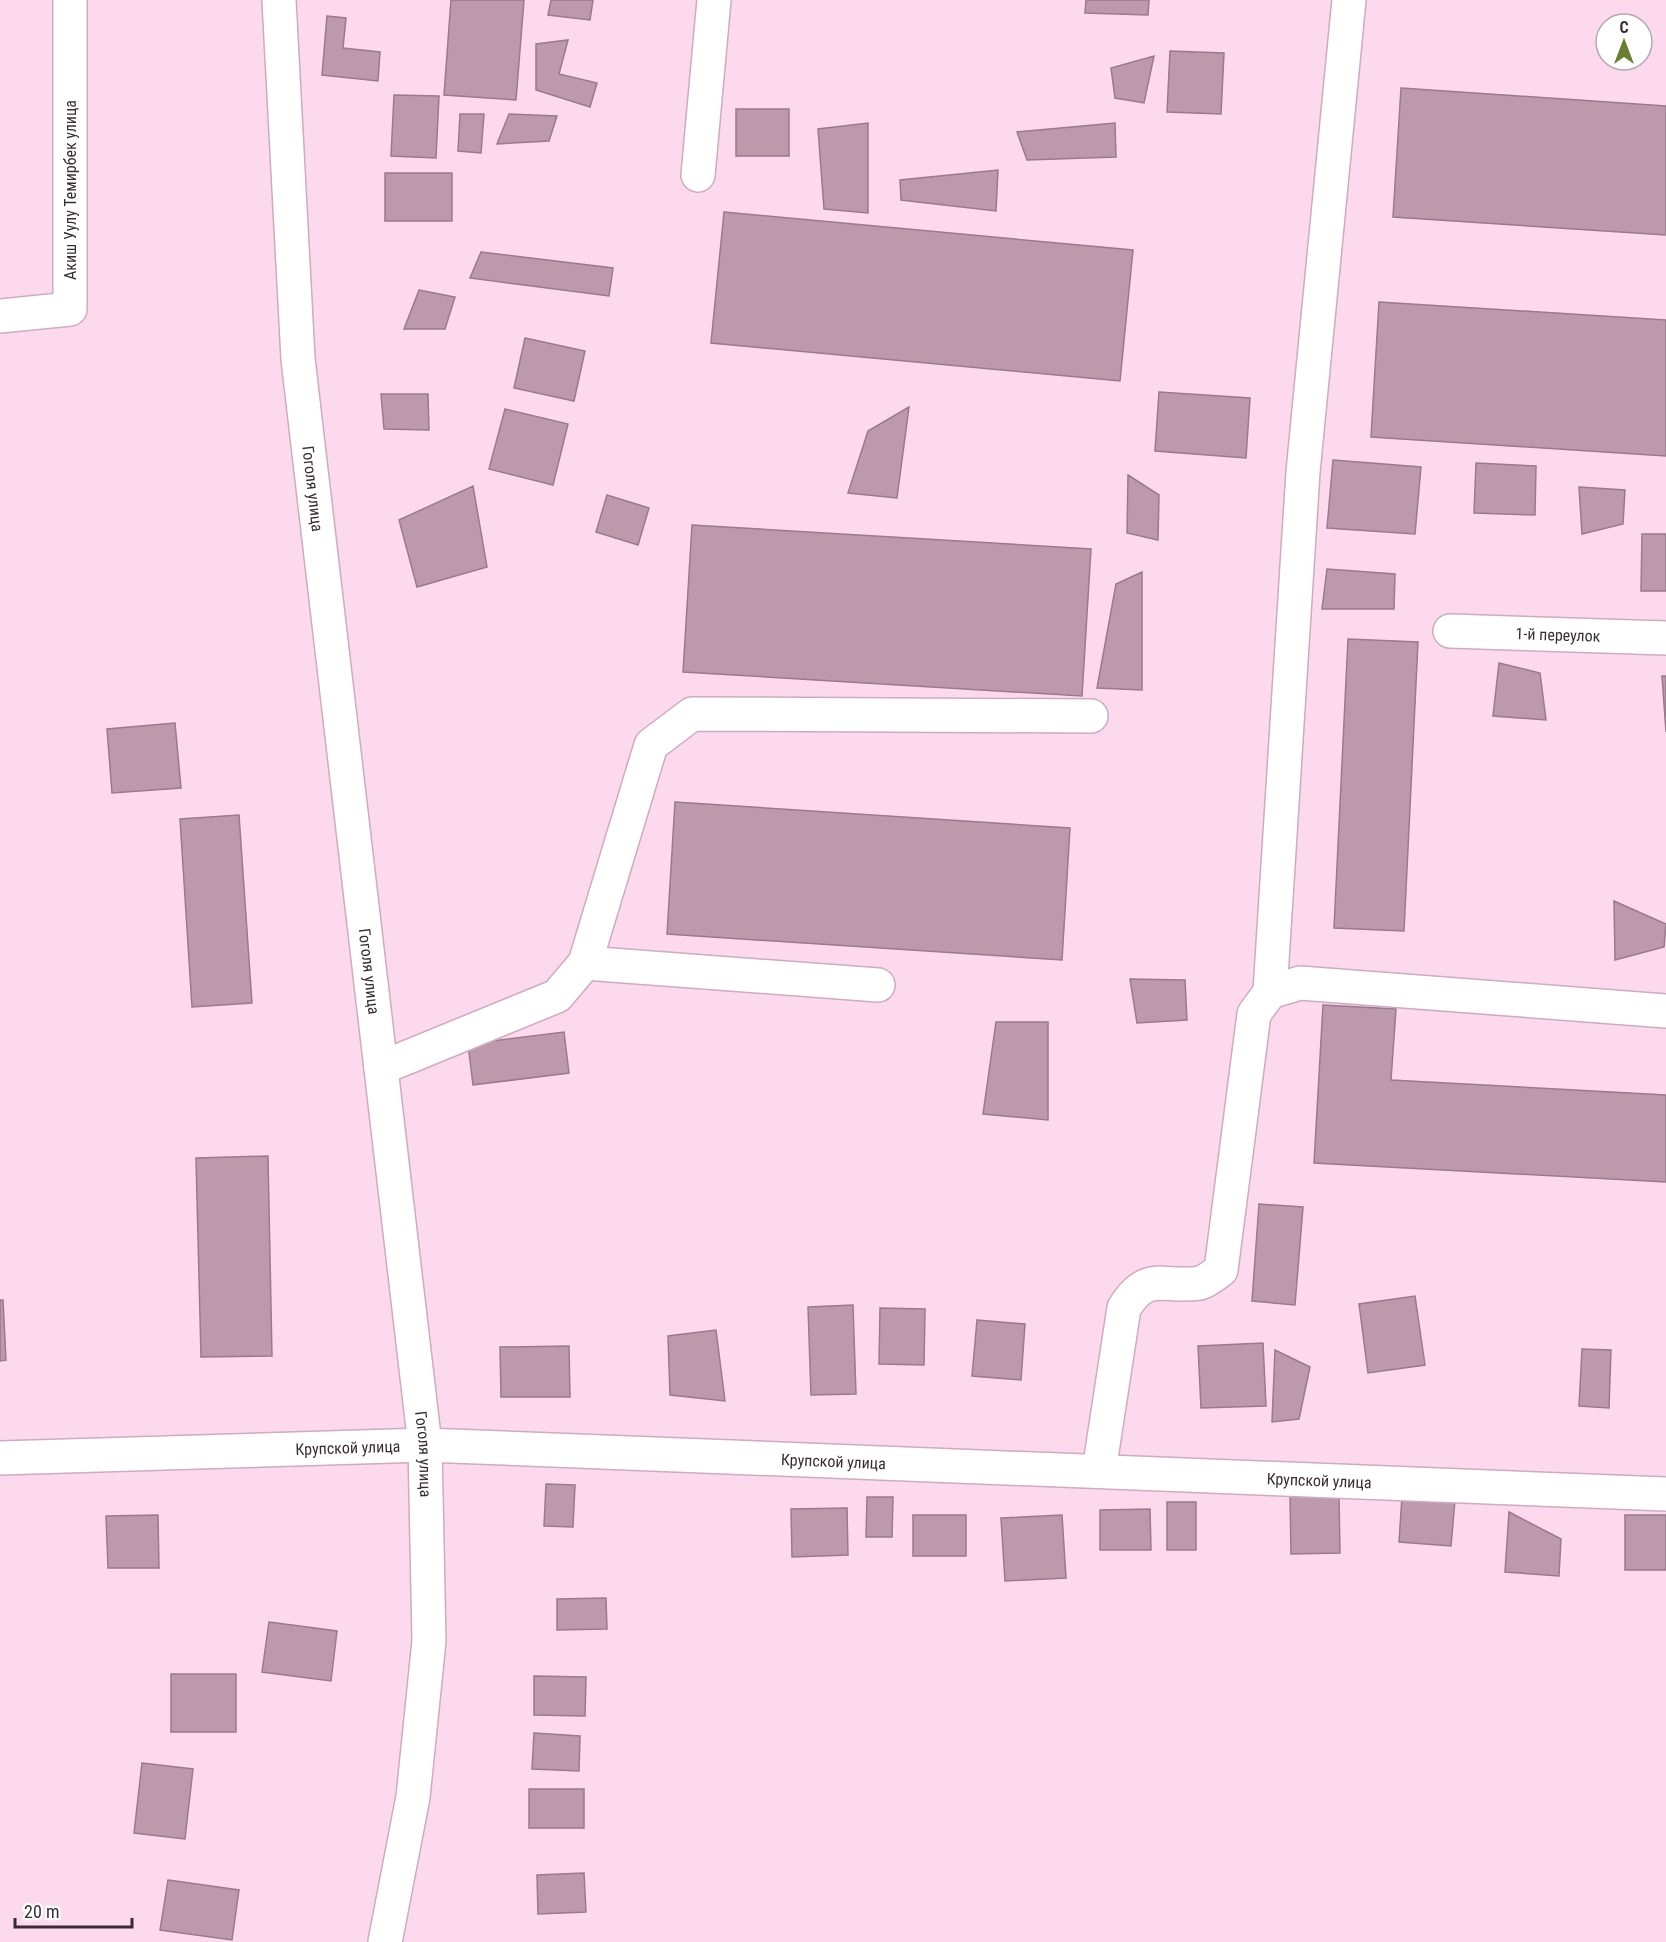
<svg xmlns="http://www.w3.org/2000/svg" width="1666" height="1942" viewBox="0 0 1666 1942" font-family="'Roboto Condensed',sans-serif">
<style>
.building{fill:#bc9aac;stroke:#9a7a8c;stroke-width:1.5}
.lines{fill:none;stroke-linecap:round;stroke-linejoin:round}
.minor-casing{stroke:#ceabbe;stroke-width:36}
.minor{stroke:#fff;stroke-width:33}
.labels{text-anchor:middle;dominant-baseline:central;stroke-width:5;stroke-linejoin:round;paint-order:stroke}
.street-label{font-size:16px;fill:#3a2c34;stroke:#fff}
</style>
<rect width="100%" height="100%" fill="#fdd9ed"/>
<path class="building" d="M451,0H524L516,100L444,95Z
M551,0H593L590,20L548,15Z
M1086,0H1149L1148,15L1085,13Z
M327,16L346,18L343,48L380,52L378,81L322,75Z
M568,40L559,74L597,83L590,107L536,90V44Z
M1170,51L1224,53L1221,114L1167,112Z
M1154,56L1144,103L1115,98L1111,68Z
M1401,88L1666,106V235L1393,217Z
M394,95L439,96L436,158L391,156Z
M736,109H789V156H736Z
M460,114H484L481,153L458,151Z
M509,114L557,116L549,141L497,144Z
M868,123V213L824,209L818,129Z
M1115,123L1116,157L1027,160L1017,132Z
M998,170L996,211L901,200L900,180Z
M385,173H452V221H385Z
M724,212L1133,250L1120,381L711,343Z
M481,252L613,268L609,296L470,278Z
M419,290L455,297L445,329H404Z
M1379,302L1666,320V456L1371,437Z
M525,338L585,351L574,401L514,388Z
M1159,392L1250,398L1246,458L1155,451Z
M381,394H428L429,430L384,429Z
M909,407L897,498L848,493L868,431Z
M505,409L568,424L553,485L489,469Z
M1333,460L1421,467L1415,534L1327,528Z
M1476,463L1536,466L1535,515L1474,513Z
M1128,475L1159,495L1158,540L1127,533Z
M473,486L487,567L417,587L399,520Z
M1579,487L1625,490L1623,524L1582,534Z
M607,495L649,508L638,545L596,532Z
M692,525L1091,549L1082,696L683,672Z
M1642,534H1666V591H1641Z
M1327,569L1395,574L1394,609H1322Z
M1142,572V690L1097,688L1116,584Z
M1348,639L1418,642L1404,931L1334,928Z
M1499,663L1540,673L1546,720L1493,716Z
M1662,676H1666V732Z
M175,723L181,788L112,793L107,729Z
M675,802L1070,828L1062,960L667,934Z
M239,815L252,1003L192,1007L180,819Z
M1614,901L1666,924L1664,947L1615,960Z
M1130,979L1185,980L1187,1020L1137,1023Z
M1323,1005L1396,1009L1391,1080L1666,1095V1182L1314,1163Z
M996,1022H1048V1120L983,1114Z
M564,1032L569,1073L473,1085L468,1044Z
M268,1156L272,1356L201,1357L196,1158Z
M1259,1204L1303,1207L1295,1305L1252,1301Z
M1415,1296L1425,1365L1368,1373L1359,1304Z
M0,1300H3L6,1360L0,1361Z
M853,1305L856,1394L811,1395L808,1307Z
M880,1308L925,1309L924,1365L879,1364Z
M977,1320L1025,1324L1021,1380L972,1376Z
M716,1330L725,1401L670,1395L668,1336Z
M1263,1343L1266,1406L1201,1408L1198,1346Z
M569,1346L570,1397H501L500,1347Z
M1582,1349L1611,1350L1609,1408L1579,1406Z
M1275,1350L1310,1367L1299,1419L1272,1422Z
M546,1484L575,1485L573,1527L544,1526Z
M1290,1495H1339L1340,1553L1291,1554Z
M1402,1496L1455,1500L1451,1546L1399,1542Z
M867,1497H893L892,1537H866Z
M1167,1502H1196V1550H1167Z
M847,1508L848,1555L792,1557L791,1509Z
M1150,1509L1151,1550H1100V1510Z
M1509,1512L1561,1539L1559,1576L1505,1572Z
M158,1515L159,1568H108L106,1516Z
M913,1515H966V1556H913Z
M1062,1515L1066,1578L1005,1581L1001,1518Z
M1625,1515H1666V1570H1625Z
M606,1598L607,1629L557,1630V1599Z
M269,1622L337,1631L331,1681L262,1672Z
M171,1674H236V1732H171Z
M534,1676L586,1677L585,1716L534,1715Z
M534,1733L580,1736L579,1771L532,1769Z
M142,1763L193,1769L185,1839L134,1833Z
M529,1789H584V1828H529Z
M584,1873L586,1912L538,1914L537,1875Z
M168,1880L239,1890L232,1940L160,1930Z"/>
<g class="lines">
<defs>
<g id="minor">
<path id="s1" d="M279,0L298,359L425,1445L429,1641L413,1797L385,1942"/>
<path d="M698,175L714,0"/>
<path d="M0,316L70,309V0"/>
<path id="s2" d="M1450,631L1666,638"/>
<path d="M585,963L878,985"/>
<path d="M1270,992L1303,472L1349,0"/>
<path d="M381,1068L557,996L585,963L651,745L692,714L1091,716"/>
<path id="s3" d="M0,1458L425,1445L1666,1494"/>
<path d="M1099,1471L1124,1308C1148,1269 1164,1289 1200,1283C1207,1281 1215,1274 1221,1270L1254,1014L1270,992L1300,983L1666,1011"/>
</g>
</defs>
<use href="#minor" class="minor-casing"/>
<use href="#minor" class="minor"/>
</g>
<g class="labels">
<g class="street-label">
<text transform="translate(70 190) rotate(-90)">Акиш Уулу Темирбек улица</text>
<text stroke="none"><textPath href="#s1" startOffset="490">Гоголя улица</textPath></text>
<text stroke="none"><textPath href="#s2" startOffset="108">1-й переулок</textPath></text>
<text stroke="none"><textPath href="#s1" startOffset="976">Гоголя улица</textPath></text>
<text stroke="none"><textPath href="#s3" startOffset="348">Крупской улица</textPath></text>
<text stroke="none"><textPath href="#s1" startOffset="1462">Гоголя улица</textPath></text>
<text stroke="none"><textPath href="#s3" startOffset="834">Крупской улица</textPath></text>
<text stroke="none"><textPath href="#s3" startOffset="1320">Крупской улица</textPath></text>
</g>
</g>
<g transform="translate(1624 42)"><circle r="28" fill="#ffffff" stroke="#b0abae" stroke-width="1.5"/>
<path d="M0-4.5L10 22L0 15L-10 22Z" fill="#697e2f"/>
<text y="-9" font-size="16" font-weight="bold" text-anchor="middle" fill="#3a2c34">С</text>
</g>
<path d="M15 1918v9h117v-9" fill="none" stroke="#3a2c34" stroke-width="3"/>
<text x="24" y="1918" font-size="18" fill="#3a2c34" stroke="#ffffff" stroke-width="4.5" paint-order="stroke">20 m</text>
</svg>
